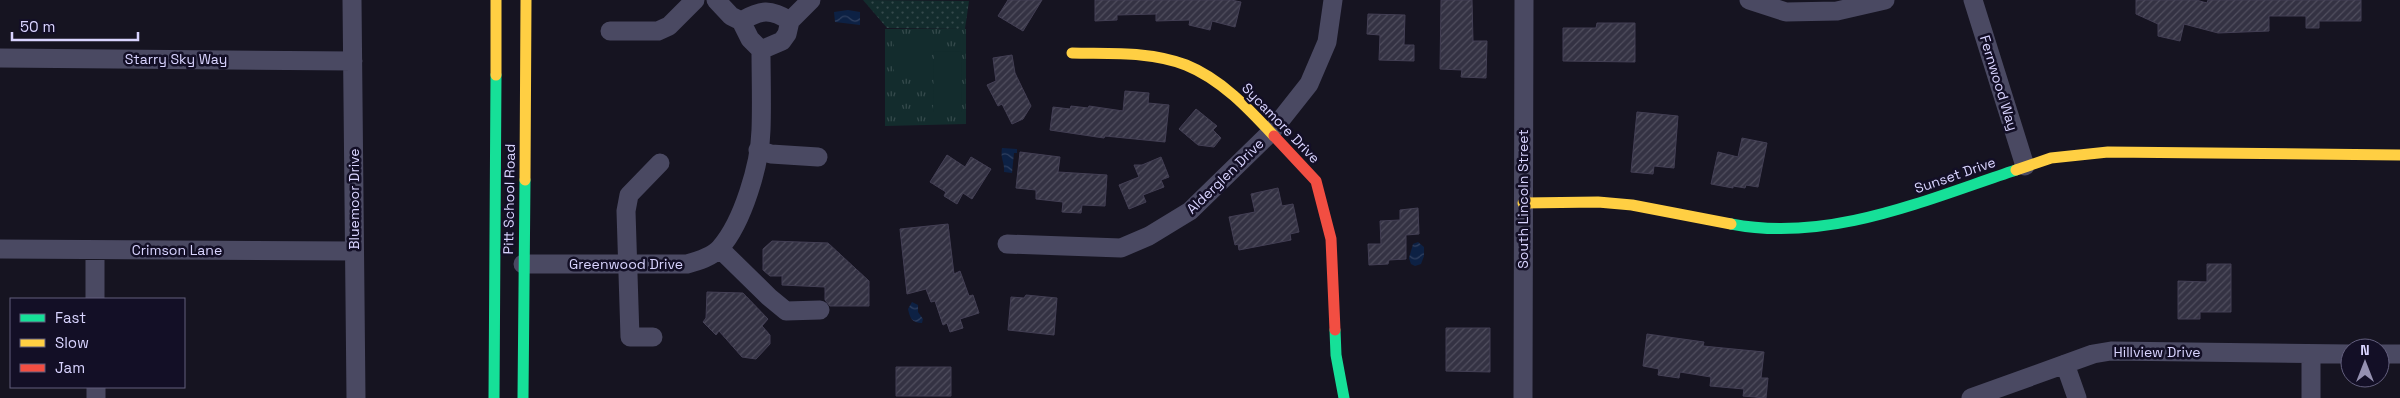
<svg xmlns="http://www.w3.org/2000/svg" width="2400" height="398" viewBox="0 0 2400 398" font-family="'Space Grotesk',sans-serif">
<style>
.grass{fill:url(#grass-dots)}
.park{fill:url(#park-tufts)}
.garden{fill:#132c2d}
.water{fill:url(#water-waves)}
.building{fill:url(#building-hatch);stroke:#433f54}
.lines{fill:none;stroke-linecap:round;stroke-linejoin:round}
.street{stroke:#4a4962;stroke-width:19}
.fast{stroke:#16e098;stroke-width:11}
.slow{stroke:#ffcf43;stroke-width:11}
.jam{stroke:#f24e42;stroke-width:11}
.labels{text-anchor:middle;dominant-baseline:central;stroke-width:5;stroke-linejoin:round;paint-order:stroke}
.street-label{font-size:14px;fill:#d9d4ff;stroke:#130f26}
</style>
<defs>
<pattern id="grass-dots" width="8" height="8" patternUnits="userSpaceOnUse" patternTransform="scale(1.25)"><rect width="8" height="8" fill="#132c2d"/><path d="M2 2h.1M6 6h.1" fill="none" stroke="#354a4c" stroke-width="1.8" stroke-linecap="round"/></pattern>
<pattern id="park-tufts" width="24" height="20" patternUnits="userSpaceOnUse" patternTransform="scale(1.25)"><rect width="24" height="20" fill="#132c2d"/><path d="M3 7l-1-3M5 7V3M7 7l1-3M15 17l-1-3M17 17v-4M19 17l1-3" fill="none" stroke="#354a4c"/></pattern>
<pattern id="water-waves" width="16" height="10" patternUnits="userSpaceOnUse" patternTransform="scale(1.25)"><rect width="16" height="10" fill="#0d2144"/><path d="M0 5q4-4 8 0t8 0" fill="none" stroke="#304060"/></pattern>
<pattern id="building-hatch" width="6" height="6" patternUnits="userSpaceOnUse" patternTransform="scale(1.25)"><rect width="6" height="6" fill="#343243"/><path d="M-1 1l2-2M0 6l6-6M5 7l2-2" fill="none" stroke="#514f5f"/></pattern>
</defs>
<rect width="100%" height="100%" fill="#161421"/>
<path class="grass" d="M863,0L969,1L965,29L887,28Z"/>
<path class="park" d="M885,29H966V124L885,126Z"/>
<path class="garden" d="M894,34H926V74H894Z
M934,51L962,52L961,112H933Z"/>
<path class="water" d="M848,10L860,12V25L835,22L834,12Z
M1002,148L1017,149V153H1014L1012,173L1004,172C1005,162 1000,159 1002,148Z
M1418,242L1424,247V256L1421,264L1415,266L1411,264L1409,258L1413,244Z
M912,302L918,305V312L923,319L922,323C912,323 910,318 908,309Z"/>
<path class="building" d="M1008,0H1042L1023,31L998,16Z
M1095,0H1231L1241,2L1235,27L1212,21L1210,30L1189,25L1190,20L1156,21V14L1117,15V20L1095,21Z
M1441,0H1472L1473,41H1487L1486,78L1461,77L1462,70L1440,69Z
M2136,0H2196L2207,3L2208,0H2361V21H2319V28H2306V16H2269V31L2218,33L2184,24L2180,41L2158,36V24L2136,14Z
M1368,14L1405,15L1404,45H1414V61L1379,60L1380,35L1367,34Z
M1597,23H1635V62L1563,61V28H1596Z
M1012,55L1015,73L1031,106L1023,119L1012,124L1002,104L998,106L987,85L996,81L993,58Z
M1125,91L1149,93L1148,103L1169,105L1165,142L1105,136L1104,138L1050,130L1053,107L1070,109L1071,106L1088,108L1089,106L1123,111Z
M1196,109L1217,126L1213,130L1221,138L1214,147L1198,145L1179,129Z
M1637,112L1678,116L1674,168L1654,166L1653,174L1631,172Z
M1742,138L1767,143L1758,187L1746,185L1745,188L1733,186V188L1711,184L1718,152L1738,157Z
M1020,152L1060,157L1058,172L1107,175L1105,206L1082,205L1081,213L1062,212L1063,202L1036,199V190L1016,188Z
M947,155L965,167L971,157L991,169L972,199L963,193L957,204L944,196L946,192L930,182Z
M1161,157L1169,177L1161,180L1164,187L1143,195L1146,202L1129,209L1119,185L1139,177L1134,165H1142Z
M1278,188L1282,206L1293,204L1299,232L1290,234L1291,240L1239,250L1238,244L1235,245L1229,217L1255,212L1251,194Z
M1418,208L1419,234L1406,235V259L1389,260L1388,264L1369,265L1368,244H1381L1380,221L1400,220V210Z
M948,224L954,274L960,271L969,296L973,295L979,313L960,319L963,328L950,332L947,323L943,325L935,301L931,302L926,289L907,294L900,229Z
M772,241L828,243L869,281V306H830L825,300V287L782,285V276H770L763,270V249Z
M2207,264H2231V312H2200V319H2178V281L2207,282Z
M707,292L743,293L768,319L762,326L770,335V344L756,359L742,357L719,331L716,335L703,322L706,318Z
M1026,295L1057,298L1054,335L1008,330L1011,297L1024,298Z
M1446,328H1490V372L1446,371Z
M1647,334L1704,342L1703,346L1764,352L1761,378H1768L1766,398L1743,396L1744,389L1710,386L1711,377L1680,372L1679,378L1658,375L1659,369L1643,366Z
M896,367H951V396H896Z"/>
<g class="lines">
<path class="street" d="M352,0L356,398
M1749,0L1786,12L1837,11L1885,0
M1973,0L2025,166
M741,21C761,10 770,8 790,21
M610,31H658L669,26L695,0
M761,50L782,41L787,34L790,21L811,0
M0,58L353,61
M758,150L771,154L818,157
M1007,244L1121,248L1149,236L1190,211L1271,132L1309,84L1327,42L1333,0
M0,249L354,251
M720,249L769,297L786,311L820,310
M95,250V299
M523,264H687C698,261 712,257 720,248C743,222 760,164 761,130C762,104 761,77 761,50L750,39L741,21L731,16L716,0
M653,337H630L626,211L629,195L660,163
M2380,354H2400
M2065,364L2077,398
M96,387V398
M1523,398L1524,0
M1971,398L2093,354L2111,351L2350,354
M2311,398V354"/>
<path class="fast" d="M1731,224C1829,243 1925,200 2016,170
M1335,330L1336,355L1344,398
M494,398L496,75
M523,398L525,180"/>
<path class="slow" d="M1072,53C1109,54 1150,51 1186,65C1221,79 1249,109 1274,136
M496,75V0
M2016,170L2051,158L2108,152L2400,155
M525,180L526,0
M1523,203L1598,202L1632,205L1731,224"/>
<path class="jam" d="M1274,136L1316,181L1331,239L1335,330"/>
</g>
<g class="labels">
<g class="street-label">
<text x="176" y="59">Starry Sky Way</text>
<text transform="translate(1999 83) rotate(73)">Fernwood Way</text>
<text transform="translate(1281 123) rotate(46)">Sycamore Drive</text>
<text transform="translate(1955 175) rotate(-19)">Sunset Drive</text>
<text transform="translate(1225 176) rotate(-44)">Alderglen Drive</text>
<text transform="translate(354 199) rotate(-90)">Bluemoor Drive</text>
<text transform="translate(509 199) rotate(-89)">Pitt School Road</text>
<text transform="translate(1523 199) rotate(-90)">South Lincoln Street</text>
<text x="177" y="250">Crimson Lane</text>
<text x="626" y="264">Greenwood Drive</text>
<text x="2157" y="352">Hillview Drive</text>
</g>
</g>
<rect x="10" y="298" width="175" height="90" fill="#130f26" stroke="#625e7d"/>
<rect x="20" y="314" width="25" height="8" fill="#16e098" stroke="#625e7d"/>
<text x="55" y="323" font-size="15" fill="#d9d4ff">Fast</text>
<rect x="20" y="339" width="25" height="8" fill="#ffcf43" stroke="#625e7d"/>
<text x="55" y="348" font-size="15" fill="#d9d4ff">Slow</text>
<rect x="20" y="364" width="25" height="8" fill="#f24e42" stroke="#625e7d"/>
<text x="55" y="373" font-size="15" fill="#d9d4ff">Jam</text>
<g transform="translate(2365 363)"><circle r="24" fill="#130f26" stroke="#625e7d"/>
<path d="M0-4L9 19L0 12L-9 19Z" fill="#9591b1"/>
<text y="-8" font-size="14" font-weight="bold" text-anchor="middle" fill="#d9d4ff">N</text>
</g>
<path d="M12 32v8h126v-8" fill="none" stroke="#d9d4ff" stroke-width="2.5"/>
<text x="20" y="32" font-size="15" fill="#d9d4ff" stroke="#130f26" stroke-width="4" paint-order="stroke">50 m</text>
</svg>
